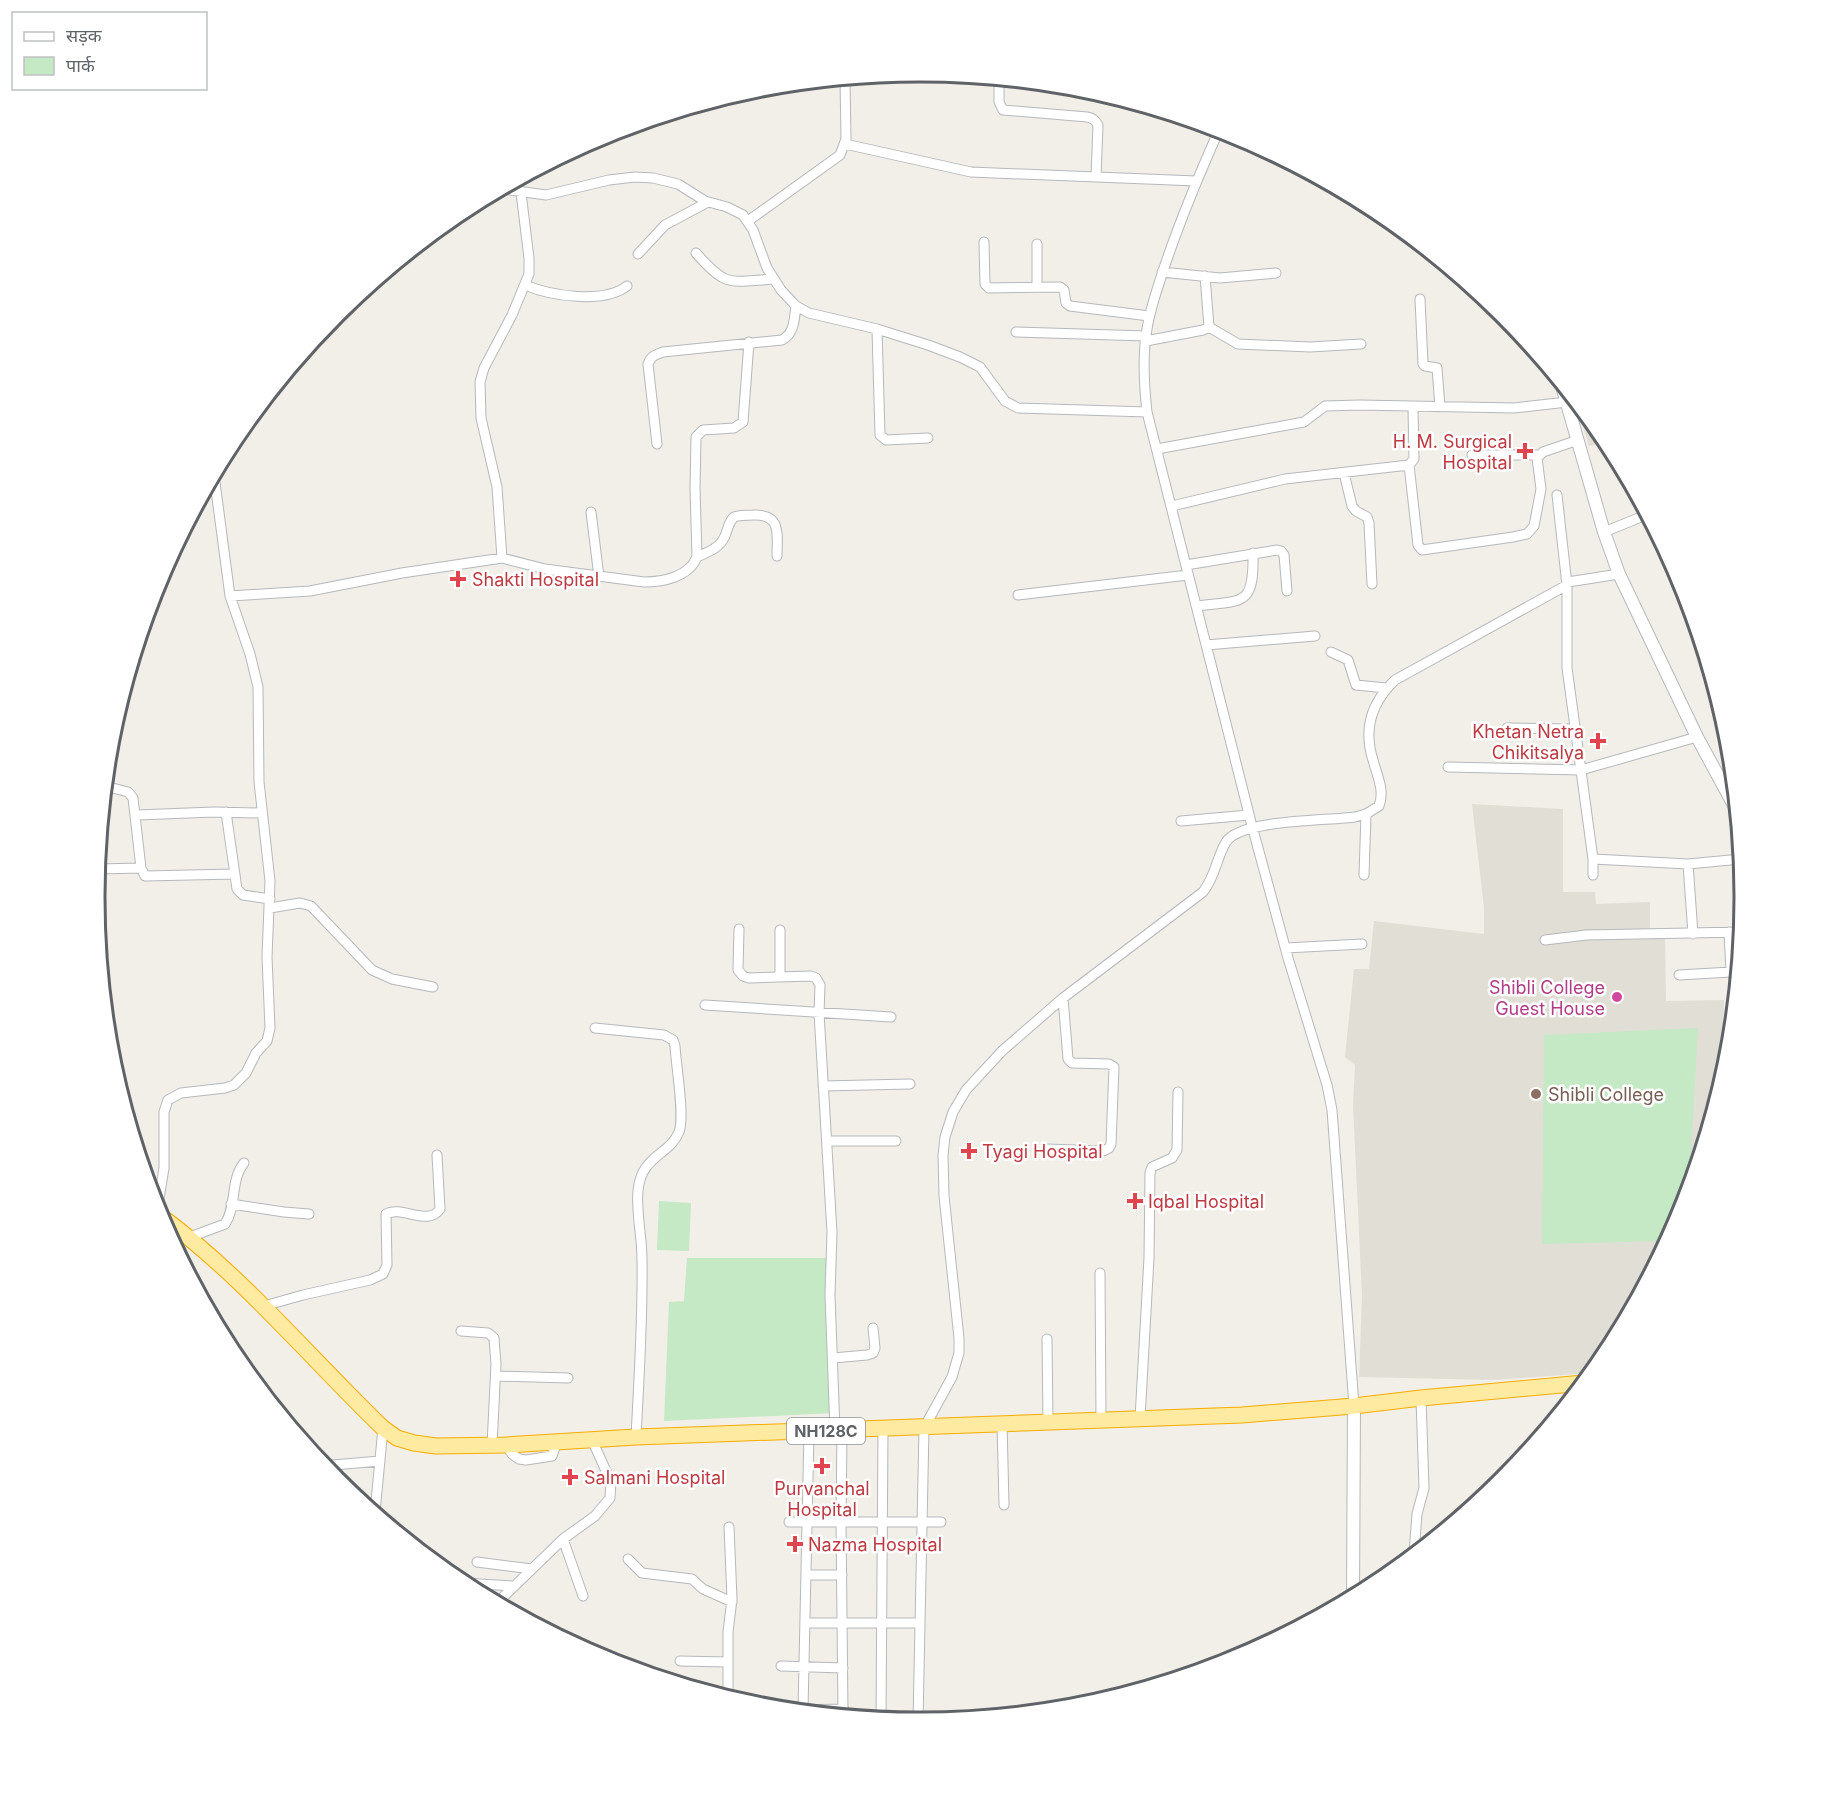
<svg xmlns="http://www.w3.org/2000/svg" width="1839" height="1794" viewBox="0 0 1839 1794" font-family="Inter,'Noto Sans Devanagari',sans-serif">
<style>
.education{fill:#e1ded6}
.green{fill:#c5e8c5}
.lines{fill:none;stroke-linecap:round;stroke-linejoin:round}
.minor-casing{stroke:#b5b8bc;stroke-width:11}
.tertiary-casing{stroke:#b5b8bc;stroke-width:14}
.trunk-casing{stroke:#f9ab00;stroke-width:17}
.minor{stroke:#fff;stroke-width:9}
.tertiary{stroke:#fff;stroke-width:12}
.trunk{stroke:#feeaa1;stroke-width:15}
.health-dot{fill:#e0444e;stroke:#fff;stroke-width:2}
.hotel-dot{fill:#d1479c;stroke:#fff;stroke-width:2}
.education-dot{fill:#8d6e63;stroke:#fff;stroke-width:2}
.labels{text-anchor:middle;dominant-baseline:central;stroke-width:5;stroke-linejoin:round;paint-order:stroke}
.shield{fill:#fff;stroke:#8f9295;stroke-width:1.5}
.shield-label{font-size:16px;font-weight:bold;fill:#5f6368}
.health-label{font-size:18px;fill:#be3a42;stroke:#fff;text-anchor:start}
.hotel-label{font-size:18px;fill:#b23c85;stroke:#fff;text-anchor:end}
.education-label{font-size:18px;fill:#785e54;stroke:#fff;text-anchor:start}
.rim{fill:none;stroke:#5f6368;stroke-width:3}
</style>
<rect width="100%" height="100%" fill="#f1efe8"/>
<path class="education" d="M1576,403L1606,439L1607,442L1589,446Z
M1472,804L1563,809V892H1595L1596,904L1650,902V930L1665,939L1666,1001L1724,1000L1721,1083L1682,1213L1605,1356L1591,1373L1493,1380L1359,1377L1362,1296L1353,1105L1355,1065L1345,1057L1354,969H1369L1374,921L1484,934V908Z"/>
<path class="green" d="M1698,1028L1691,1154L1692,1178L1682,1213L1666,1241L1542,1244L1544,1035Z
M659,1201L691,1203L689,1251L657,1250Z
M687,1258H827L835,1413L664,1421L669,1302L684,1301Z"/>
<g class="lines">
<defs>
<path id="minor" d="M999,80V102L1003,110L1087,117C1093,118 1095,120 1098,125L1096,177
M1219,130C1198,177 1179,223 1163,271C1157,290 1150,309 1147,329C1142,356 1144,385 1147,412L1252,826L1288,958L1327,1085L1332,1110L1354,1406
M845,144L971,172L1196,181
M503,189L546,195L609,180L635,177L653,178L678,184L705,201L727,207L743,215L753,230L767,268L781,290L796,306L809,313L877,329L928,345L960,357L980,367L1005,401L1018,408L1147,412
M748,221L840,155L846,139L845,79
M984,242L985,284L989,288L1060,287L1064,290L1066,303L1070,306L1149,316
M1037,244V287
M696,253C727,288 729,282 773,279
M638,254L665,225L708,202
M1162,272L1220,278L1276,273
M525,285C551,296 604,304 627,286
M1420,299L1423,364L1425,366L1437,368L1440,407
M1209,327L1238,344L1310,347L1361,344
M877,329L880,435L886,440L928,438
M1016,332L1146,336
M1146,341L1203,330L1209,327L1205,276
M657,444L648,364C651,356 655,355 663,352L782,340C795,333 794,319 796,306
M1157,449L1304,422L1325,406L1360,405L1514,408L1567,402
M1472,455H1539
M1409,465L1418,545L1422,550L1513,537L1527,534L1534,526L1541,489L1537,458L1543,452L1578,440
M1344,473L1352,506L1356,511L1367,517L1369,523L1372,584
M1557,495L1567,585V668L1593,859
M1172,506L1285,479L1409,465L1414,459L1413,407
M591,512L599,577
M1604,532L1646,515
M697,557C708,552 720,548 725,536C728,529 728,523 734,517C740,515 746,515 753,515C782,514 777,534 777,556
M502,558L497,487L481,418L480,382L484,368L512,315L529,274V258L521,193
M1186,565L1277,550L1281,551L1284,555L1287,591
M1018,595L1188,575
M230,596L310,591L402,573L502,558L545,569L644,582C663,582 689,577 697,557L695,488L696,437L703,430L734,428L743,422L749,342
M1196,606C1244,600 1254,607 1253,553
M1206,645L1315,636
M1331,652L1348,660L1356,685L1386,688
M1507,728L1575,729
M1448,767L1581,770L1697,737
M105,786L128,792L133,798L141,868L145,876L235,874
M226,812L237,889L243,895L270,899
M137,815L214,812L261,813
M1181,821L1249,815
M1688,864L1693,934
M97,869L141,868
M1364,875L1366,814
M1593,875V859L1688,864L1741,859
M270,908L300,903L311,906L372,970L392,979L433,987
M739,929L738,970L743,976L749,978L811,976L816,978L820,985L819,1013L832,1232L830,1295L835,1431
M780,930V977
M1545,940L1586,935L1741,932
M1286,948L1362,944
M1679,975L1731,972L1729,932
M705,1005L891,1017
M595,1028L664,1035L673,1040L675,1046C676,1066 685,1116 679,1132C669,1156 641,1155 638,1191C636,1213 642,1236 642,1259C643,1318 639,1378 636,1437
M823,1086L910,1084
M827,1141H896
M1047,1149L1103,1151L1109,1148L1111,1144L1114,1067L1109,1064L1072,1063L1068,1059L1063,998
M231,1204L284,1212L309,1214
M157,1211L164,1168V1112L168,1100L181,1093L225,1088L234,1085L246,1073L256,1053L267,1041L270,1028L267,957L270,881L259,782L258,687L250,654L230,596L214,475
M190,1237L225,1224C237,1206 230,1180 244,1163
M1100,1273L1101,1419
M264,1306L303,1295L370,1280L383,1274L387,1265L386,1214C402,1205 428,1227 440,1209L437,1155
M461,1331L488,1333L494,1338L496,1364L492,1445
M1047,1339L1048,1422
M833,1358L867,1355L873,1353L875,1348L873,1328
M496,1376L568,1378
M1140,1418L1149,1258L1150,1173L1152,1167L1172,1158L1177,1150L1178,1092
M1002,1423L1004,1505
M842,1431L841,1522L843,1714
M506,1445L512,1454L519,1459L526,1460L552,1456L557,1441
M327,1469L333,1465L380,1461
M375,1512L383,1428
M789,1522H941
M563,1539L583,1596
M1414,1553L1417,1514L1424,1488L1421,1398
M628,1559L642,1573L692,1579L703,1589L732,1602
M477,1562L532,1569
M807,1575H842
M462,1583L513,1586
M498,1602L563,1539L595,1516L610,1498L611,1482L592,1440
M806,1623H919
M680,1661L728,1662
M781,1666L843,1668
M728,1697V1632L732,1599L729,1527
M796,1710L844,1709
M803,1710L809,1432
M881,1718L883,1429
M918,1722L924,1428L952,1377L959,1353V1338L944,1196L943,1155L945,1137L953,1112L966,1090L1002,1051L1063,998L1203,892C1216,875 1216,859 1226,842C1241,819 1327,821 1355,817L1366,814L1379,806C1385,790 1377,776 1373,760C1363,729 1372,702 1395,680L1567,585L1568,582L1619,574"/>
<path id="tertiary" d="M1562,386L1604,532L1619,574L1697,737L1736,809
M1353,1596L1354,1406"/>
<path id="trunk" d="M158,1214C242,1275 308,1356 383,1428L397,1438L414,1443L436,1446L506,1445L636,1437L1242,1415L1354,1406L1421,1398L1583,1383"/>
</defs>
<use href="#minor" class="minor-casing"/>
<use href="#tertiary" class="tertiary-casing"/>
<use href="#trunk" class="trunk-casing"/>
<use href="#minor" class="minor"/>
<use href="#tertiary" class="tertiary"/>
<use href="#trunk" class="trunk"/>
</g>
<g class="health-dot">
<path d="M1522 442h6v6h6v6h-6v6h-6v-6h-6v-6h6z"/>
<path d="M455 570h6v6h6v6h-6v6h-6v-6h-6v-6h6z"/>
<path d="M1595 732h6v6h6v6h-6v6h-6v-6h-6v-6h6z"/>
<path d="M966 1142h6v6h6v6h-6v6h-6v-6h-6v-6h6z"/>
<path d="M1132 1192h6v6h6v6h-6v6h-6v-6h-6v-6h6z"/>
<path d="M819 1457h6v6h6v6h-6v6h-6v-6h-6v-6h6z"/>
<path d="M567 1468h6v6h6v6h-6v6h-6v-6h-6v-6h6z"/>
<path d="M792 1535h6v6h6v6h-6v6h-6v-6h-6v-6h6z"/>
</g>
<circle class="hotel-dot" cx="1617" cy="997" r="6"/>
<circle class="education-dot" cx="1536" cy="1094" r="6"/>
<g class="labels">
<rect class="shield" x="787" y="1418" width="78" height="26" rx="4.5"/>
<g class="shield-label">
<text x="826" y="1431">NH128C</text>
</g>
<g class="health-label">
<text x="1512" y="441" text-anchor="end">H. M. Surgical<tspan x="1512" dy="21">Hospital</tspan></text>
<text x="472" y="579">Shakti Hospital</text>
<text x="1584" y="731" text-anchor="end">Khetan Netra<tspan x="1584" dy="21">Chikitsalya</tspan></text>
<text x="982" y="1151">Tyagi Hospital</text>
<text x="1148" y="1201">Iqbal Hospital</text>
<text x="584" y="1477">Salmani Hospital</text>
<text x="822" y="1488" text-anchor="middle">Purvanchal<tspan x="822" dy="21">Hospital</tspan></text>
<text x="808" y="1544">Nazma Hospital</text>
</g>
<g class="hotel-label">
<text x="1605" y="987">Shibli College<tspan x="1605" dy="21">Guest House</tspan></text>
</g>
<g class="education-label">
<text x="1548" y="1094">Shibli College</text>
</g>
</g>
<path d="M0 0H1839V1794H0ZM919 82H920A814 814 0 0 1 1734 896V898A814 814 0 0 1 920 1712H919A814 814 0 0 1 105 898V896A814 814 0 0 1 919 82Z" fill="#fff" fill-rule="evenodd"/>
<path class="rim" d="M919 82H920A814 814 0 0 1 1734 896V898A814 814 0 0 1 920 1712H919A814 814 0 0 1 105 898V896A814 814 0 0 1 919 82Z"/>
<rect x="12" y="12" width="195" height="78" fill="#ffffff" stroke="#bfc1c3" stroke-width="1.5"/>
<rect x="24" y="32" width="30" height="9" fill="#ffffff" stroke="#bfc1c3" stroke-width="1.5"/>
<text x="66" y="42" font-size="18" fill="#5f6368">सड़क</text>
<rect x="24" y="57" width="30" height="18" fill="#c5e8c5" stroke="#bfc1c3" stroke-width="1.5"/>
<text x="66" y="72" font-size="18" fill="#5f6368">पार्क</text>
</svg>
